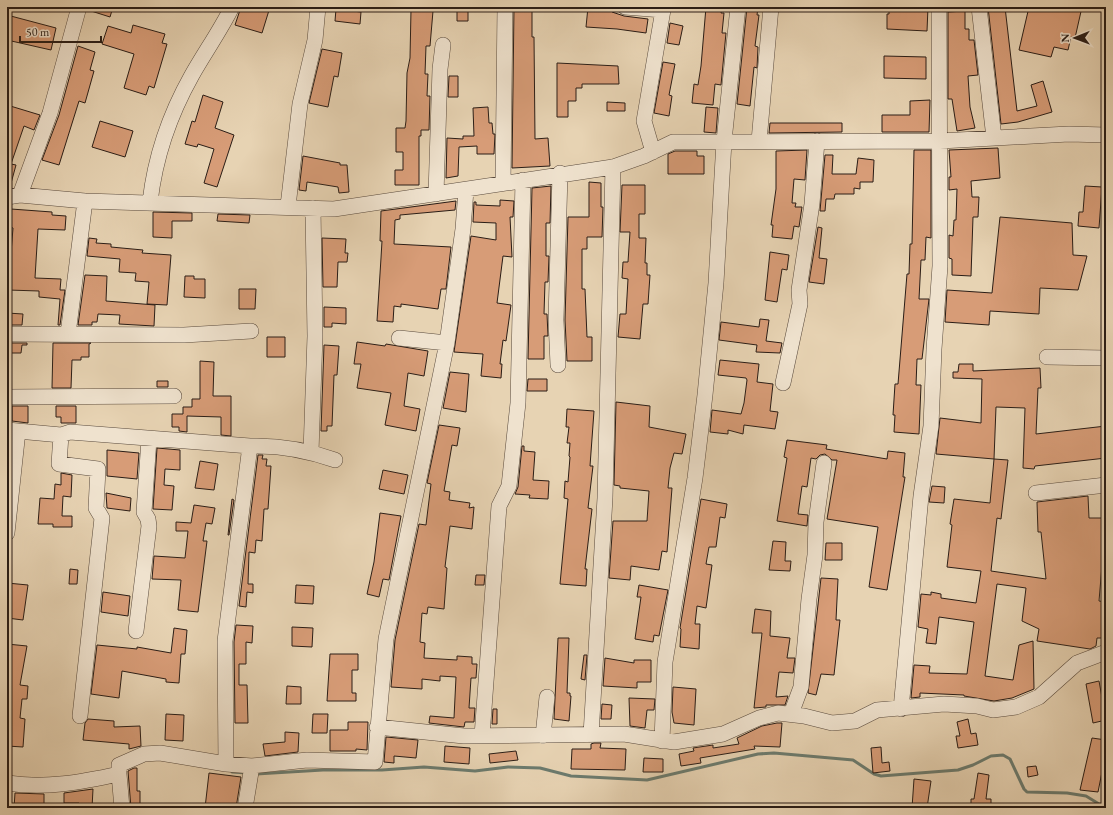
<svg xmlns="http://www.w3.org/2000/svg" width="1113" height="815" viewBox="0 0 1113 815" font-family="'EB Garamond',serif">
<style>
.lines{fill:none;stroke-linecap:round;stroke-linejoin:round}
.stream{stroke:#6c7b6e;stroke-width:3}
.building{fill:#d79c77;stroke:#2a1d16}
.minor-casing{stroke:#594a3d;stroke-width:16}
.minor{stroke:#efe2ce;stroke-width:15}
</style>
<rect width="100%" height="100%" fill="#e7d3b3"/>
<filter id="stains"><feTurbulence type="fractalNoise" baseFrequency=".005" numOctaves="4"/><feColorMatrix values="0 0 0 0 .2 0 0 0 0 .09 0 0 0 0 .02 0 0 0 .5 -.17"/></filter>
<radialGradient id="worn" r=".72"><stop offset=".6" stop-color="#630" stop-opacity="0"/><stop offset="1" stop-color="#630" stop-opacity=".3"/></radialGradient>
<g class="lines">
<path class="stream" d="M232,772L247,773
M256,774L323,770H382L424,767L475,771L508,767L540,768L571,776L647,780L758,754L774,753L853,760L874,774L881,776L958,770L973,765L991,756L1003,755L1010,759L1024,789L1027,792L1067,793L1086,796L1099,804"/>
</g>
<path class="building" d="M88,7H113L110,17L88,10Z
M241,7H270L262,33L235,25Z
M457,7H468V21H457Z
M514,7H532V37H534L535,139L548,138L550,166L512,168Z
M588,7H612V12L624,16L648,19L646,33L617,29L586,27Z
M706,7H722L721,13H724L722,33H726L721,85L715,84L713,105L692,103L694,84L698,85L701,66Z
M747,7H758L757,15H759L755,46L758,47L757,68L754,67L750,106L737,104Z
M889,7H928L927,31L887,29V14H889Z
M988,7H1005L1017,111L1037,106L1031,85L1043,81L1052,112L1018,122L1001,124Z
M1029,7H1082L1075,38L1071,37L1068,50L1054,47L1051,57L1019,50Z
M336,9L361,12L360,24L335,21Z
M411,10L433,11L430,46H426L425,74H428L427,96H430L429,130H421V136H419V185H395V170H403V152H396V128H405L406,121L407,73L410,58Z
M965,11V29H969V40H974L978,75L968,76L970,107L975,128L957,131L952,99H948V12Z
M7,15L56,28L51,50L7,40Z
M670,23L683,26L679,45L667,43Z
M133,25L165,34L162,43L167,44L154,88L149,86L146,95L124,88L134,54L102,44L108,26L131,33Z
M78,46L95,52L90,70L94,71L85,103L79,101L59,165L42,160L59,115Z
M322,49L342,53L338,77L334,76L328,107L309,103Z
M884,56L926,57V79L884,78Z
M663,62L675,64L669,95L672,96L669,116L654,113Z
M557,63L618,66L619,84H582V88H576V101H568V117H557Z
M449,76H458V97H448Z
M203,95L223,102L215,128L234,135L217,187L204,183L214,149L198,144L197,147L185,144L192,121L195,122Z
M930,100L929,132H882V115H910V101Z
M607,102L625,103V111H607Z
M7,105L40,115L34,130L24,126L11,164L16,165L10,187L7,188Z
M488,107L489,123H492L493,134H495L494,154H477V146L459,147L458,176L446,178L447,138L463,139V136H474L473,108Z
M706,107L718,108L716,133L704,132Z
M100,121L133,131L125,157L92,147Z
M770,123H842V132L769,133Z
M998,148L1000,178L971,181L972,197H979L978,217H973L971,276L952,275V259L949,258V235L953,236L954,220H956L957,189L949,190V177H951L949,150Z
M807,150L805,180L794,179L792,203H796L795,207H802L799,227L794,226L792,239L772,237L773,225H771L776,189V151Z
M914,150H931V238L926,237L925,260H921L919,299H929L922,359H917L916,385H921L919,434L894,432L895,415H893L895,384H898L907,274H909L910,244H912Z
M675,151H697V156H704V174H668V154Z
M825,155H833L832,174H856L858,158L874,160L873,182H860V189L854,188V194H835L834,199H826L825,211H820Z
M303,156L340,163V165H347L349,192L339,193L338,187L307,182L306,191L299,190Z
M589,182L601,183V207H603L602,237H587V249H582V289H585L587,337H592V361H567L565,320L568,217H589Z
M622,185H645V214H639V238H646L645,263H647V275H650L648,304H643L640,339L618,337L620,314H626L628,279L622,278L623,262H628L630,232H620Z
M551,186L550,223H546V256H549L548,282H545L544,314H547L548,336H544V359H528L532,188Z
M1085,186L1102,187L1099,228L1078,226L1079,212H1083Z
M500,200L514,201L513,217H510L512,257L503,256L497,303L511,305L506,341L503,340L500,364H502L501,378L481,376L483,354L454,352L471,236L496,240V223L473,222L474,202H476V205L500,206Z
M456,201L455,210L400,215V219L395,220L394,244L451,247L446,289H441L438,309L401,304V307L394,306L393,322L377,321L381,258L382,241H380L381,211Z
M11,209L52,212V215L66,216L65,230L38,229L35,278L61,279L60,290H65L60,325H58L60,299L39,297V291L8,290L13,228L10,227Z
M153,212L192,213V221H172V238L153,237Z
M218,214L250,215L249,223L217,221Z
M1000,217L1072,223L1073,255L1087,256L1078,290L1040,288L1039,314L990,311L989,325L945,322L947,290L992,293Z
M818,227L822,228L819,258L827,259L824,284L809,282Z
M89,238L97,239L96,243L111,244V247L143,250L142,253L171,255L167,305L147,304L149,282L135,281L136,273L119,272L120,259L87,256Z
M322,238L346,239L345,253H348L347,262H338L337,287H323Z
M770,252L789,255L787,270L782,269L777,302L765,300Z
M85,275L107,276L106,301L155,305L154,326L119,324L120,315L98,314L97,322H92V325H78Z
M185,276H194V279H205V298L184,297Z
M239,289H256L255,309H239Z
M324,307L346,308V324L332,323V327H324Z
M7,313L23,314L22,325H7Z
M760,319L769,320L766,341L782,343L780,353L756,352L757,345L719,340L721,322L759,327Z
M267,337H285V357H267Z
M357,342L385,346L386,344L428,351L424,376L408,373L404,406L420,409L416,431L385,425L391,393L357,388L361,364H354Z
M7,343H27V345H22L21,353H7Z
M53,343H91L89,344V357H81V360H72L71,388H52Z
M324,345L339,346L337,375H334L332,426H327V431H321Z
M720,360L759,364L757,382L773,384L770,411L778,412L775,429L744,425L743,434L728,430V434L710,432L712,410L741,414L744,403L747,380L746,378L718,375Z
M200,361L214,362L213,396H231V436L221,435V417L187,416V432L179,431V427H172V414H183V407H192V399H200Z
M959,364H973V371L1040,368L1041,388H1038L1036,434L1106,426V458L1035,466L1034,469L1023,468L1025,408L996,407L994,459L936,454L940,418L981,423L982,379L953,378V372H958Z
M450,372L469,374L466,412L443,408Z
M528,379H547V391H527Z
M157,381H168V387H157Z
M616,402L650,406L649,427L686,434L682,454L674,453L670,468L668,488H672L667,552L662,551L659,570L631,566L630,580L609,578L613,521H647L649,491L620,488V486L614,485Z
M12,406H28V423L12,421Z
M56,406H76V423H61V417H56Z
M567,409L594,411L590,466H593L588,508L592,509L585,569H587L586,586L560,584L568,499L564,498L565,481L568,482L570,457L569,456L570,443H567L569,427H566Z
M439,425L460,428L457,446L452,445L444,491L450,492L449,500L470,503L469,508L474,507L472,529L450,526L445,567L447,568L444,609L428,607L427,614L422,613L420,642L425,643L424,658L457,660V656L472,657V664H477L476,678H471L469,708H475L474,722H465L464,727L429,723L430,716L454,718L456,677L440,676V681L422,679V689L391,687L395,640L419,524L426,525L431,484L427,483Z
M787,440L827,445L826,449L887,459L888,451L905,453L903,477H905L887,590L869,587L878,527L827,519L837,460H832L825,454L820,455L816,459L811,458L807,487L802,486L798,514L808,515L807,526L777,521L787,458L784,457Z
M522,446H524V451L535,452L533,480L549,481L548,499L529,498L530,495L515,494L518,487Z
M157,448L180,450V470L165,469L164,485L174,486L172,510L153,509Z
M107,450L139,453L137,479L107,476Z
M258,455H263L262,459H267L266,466H271L268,509H264L262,541L256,540L255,553L249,552L248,584H253V593L247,592L246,607L239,606Z
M994,459L1008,460L1001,519L997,518L991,571L1046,579L1041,532H1038L1037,502L1088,496L1089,518H1106L1099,601L1106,602V638H1097L1096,646L1090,649L1037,641L1039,629L1022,621L1026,588L997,584L985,676L1013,680L1019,645L1033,641L1034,689L1012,698L994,701L964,696V695L920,693V697L911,698L914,665L930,666L929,673L967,674L974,622L939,617L936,644L926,643L928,629L918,627L921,594L931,595V592L941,594V598L976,603L981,571L947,567L952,525L950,524L954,499L990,503Z
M200,461L218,464L214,490L195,488Z
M383,470L408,475L404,494L379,489Z
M61,473L72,475L71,497L63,496L62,516H72V527H53V524H38L40,498L54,499L55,484L61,485Z
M932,486L945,487L944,503L929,502Z
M106,493L131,498L130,511L107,508Z
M232,499L234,500L229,535H228Z
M701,499L727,504L725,518L720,517L716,547H709L706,564L712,565L706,608L697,606L695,624H700L699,649L680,647L681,629L680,628Z
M194,505L215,508L212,524L206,523L203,541H207L198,612L178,610L181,580L152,579L154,556L185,558L188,531H176V522L191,523Z
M380,513L401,516L389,580L383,579L379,597L367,594L374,562Z
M773,541L786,542L785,561H791L790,571L769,570Z
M826,543H842V560H825Z
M70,569L78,570L77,584H69Z
M476,575H485L484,585H475Z
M821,578L838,579L836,620H840L834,675L821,674L816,695L808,693Z
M7,583L28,585L23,620L7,618Z
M296,585L314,586L313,604L295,603Z
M639,585L668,590L659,636L654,635L653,642L635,639L641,597H637Z
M103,592L130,596L128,616L101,612Z
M755,609L771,611L770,636L790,638L787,658H795L793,673L779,672L776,697L788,696L785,705H766V707L754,708L762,633H752Z
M236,625L253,626L252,643L246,642V664H239V685H247L248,723H235L234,642Z
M292,627L313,628L312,647L292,646Z
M174,628L187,630L185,654H181L179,683L166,682V679L122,671L119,698L91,694L97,645L137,649V647L171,653Z
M558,638H569L567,693H570V696H571L569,721L554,719Z
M7,644L27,646L20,685L28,686L27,699H22L20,718L25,719L23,747L7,746Z
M330,654H358V670H352V693H356V701H327Z
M584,655H587L585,680L581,679Z
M605,658L634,663V660H651V682H637V688L603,686Z
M1099,681L1106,720L1093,723L1086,684Z
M287,686L301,687V704H286Z
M673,687L696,689L694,725L674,723L672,712Z
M629,698L655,699L654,710H647L645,728L630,726Z
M602,704L612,705L611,719H601Z
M493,709H497V724H492Z
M166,714L184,715L183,741L165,740Z
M313,714H328L327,733H312Z
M88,719L114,721V727L140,726L141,746L129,749V744L83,740L85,723Z
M968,719L971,734L976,733L978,745L958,748L956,736H960L957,722Z
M348,722H368L367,750L356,749V751H330V730H348Z
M777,723H782L780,747L754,746L755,749L700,758L701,763L681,766L679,754L694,751L693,748L713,745V748L739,744L737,738L762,726Z
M285,732L299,733L298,752L265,756L263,744L285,742Z
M386,737L418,740L416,758L394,756V763L384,762Z
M1092,738L1106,740V752L1098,792L1080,790Z
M594,743H601L600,748L626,749L625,770L571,769L572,749H591V744Z
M445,746L470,748L469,764L444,762Z
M881,747L882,763L889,762L890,771L873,773L871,748Z
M516,751L518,760L490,763L489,754Z
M644,758L663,759V772H643Z
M1036,766L1038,775L1028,777L1027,767Z
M134,768H137V791H140V808H131L128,771Z
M209,773L241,777L236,808H205Z
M978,773L989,775L986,799H991V808H971V799H974Z
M914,779L931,781L927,808H912Z
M93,789L92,808H79V803H64V793Z
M15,793L44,794V808H14Z"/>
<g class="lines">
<defs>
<path id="minor" d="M625,7L663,10L644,121L653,152
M979,7L994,138
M759,141L771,7
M503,183L505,7
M436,194L440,69L443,45
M20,195L50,113L79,7
M7,197L20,195L85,201L334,209L613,167L644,156L673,142L940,141L1069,134L1106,135
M150,202C155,158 170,114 192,75C205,52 220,31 232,7
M288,206L300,104L315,40L318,7
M7,334L184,335L251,331
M68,334L85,201
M399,338L447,343
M1047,357L1106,358
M558,365L556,320L560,173
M783,383L800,304L799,290L812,204L817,141
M7,397L174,396
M7,430L61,435L70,432L250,446C280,445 307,450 335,460
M61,435L59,464L98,469L96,508L102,518L80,716
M311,452L315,336L313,208
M1036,493L1106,485
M7,533L18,431
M136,631L149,526L148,519L144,512L149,439
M901,709L921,496L931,426L934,349L940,266L939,7
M791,714L801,687L809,599L815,555L816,522L824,463
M377,727L464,736L624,734L674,742L723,734L759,718L778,713L804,716L832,723L855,721L877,710L944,704L977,706L993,710L1016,707L1039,697L1077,663L1106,652
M591,735L605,498L613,167
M482,736L499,506L509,486L518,403L523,180
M543,736L547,697
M662,741L665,662L695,478L705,395L716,283L724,141L738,7
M226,764L225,641L250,446
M119,774L122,808
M7,783C45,789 82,782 119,774V765L144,754L160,753L226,764L252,766L307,760L375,762L386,639L447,343L463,229L466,190
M245,808L252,766"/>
</defs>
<use href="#minor" class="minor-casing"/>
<use href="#minor" class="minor"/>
</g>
<rect width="1113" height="815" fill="none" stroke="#e7d3b3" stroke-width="24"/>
<rect x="8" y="8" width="1097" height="799" fill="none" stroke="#2a1d16" stroke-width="2"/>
<rect x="12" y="12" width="1089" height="791" fill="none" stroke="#2a1d16"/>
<g transform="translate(1075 38) rotate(269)" stroke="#efe2ce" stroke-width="3" paint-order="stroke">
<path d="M0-3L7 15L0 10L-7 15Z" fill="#2a1d16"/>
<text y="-6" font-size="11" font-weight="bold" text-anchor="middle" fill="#2a1d16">N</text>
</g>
<path d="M20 36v6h81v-6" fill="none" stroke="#2a1d16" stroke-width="2"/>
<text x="26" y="36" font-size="12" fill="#2a1d16" stroke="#efe2ce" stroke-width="3" paint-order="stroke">50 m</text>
<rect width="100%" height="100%" filter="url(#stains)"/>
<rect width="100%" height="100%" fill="url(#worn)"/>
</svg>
